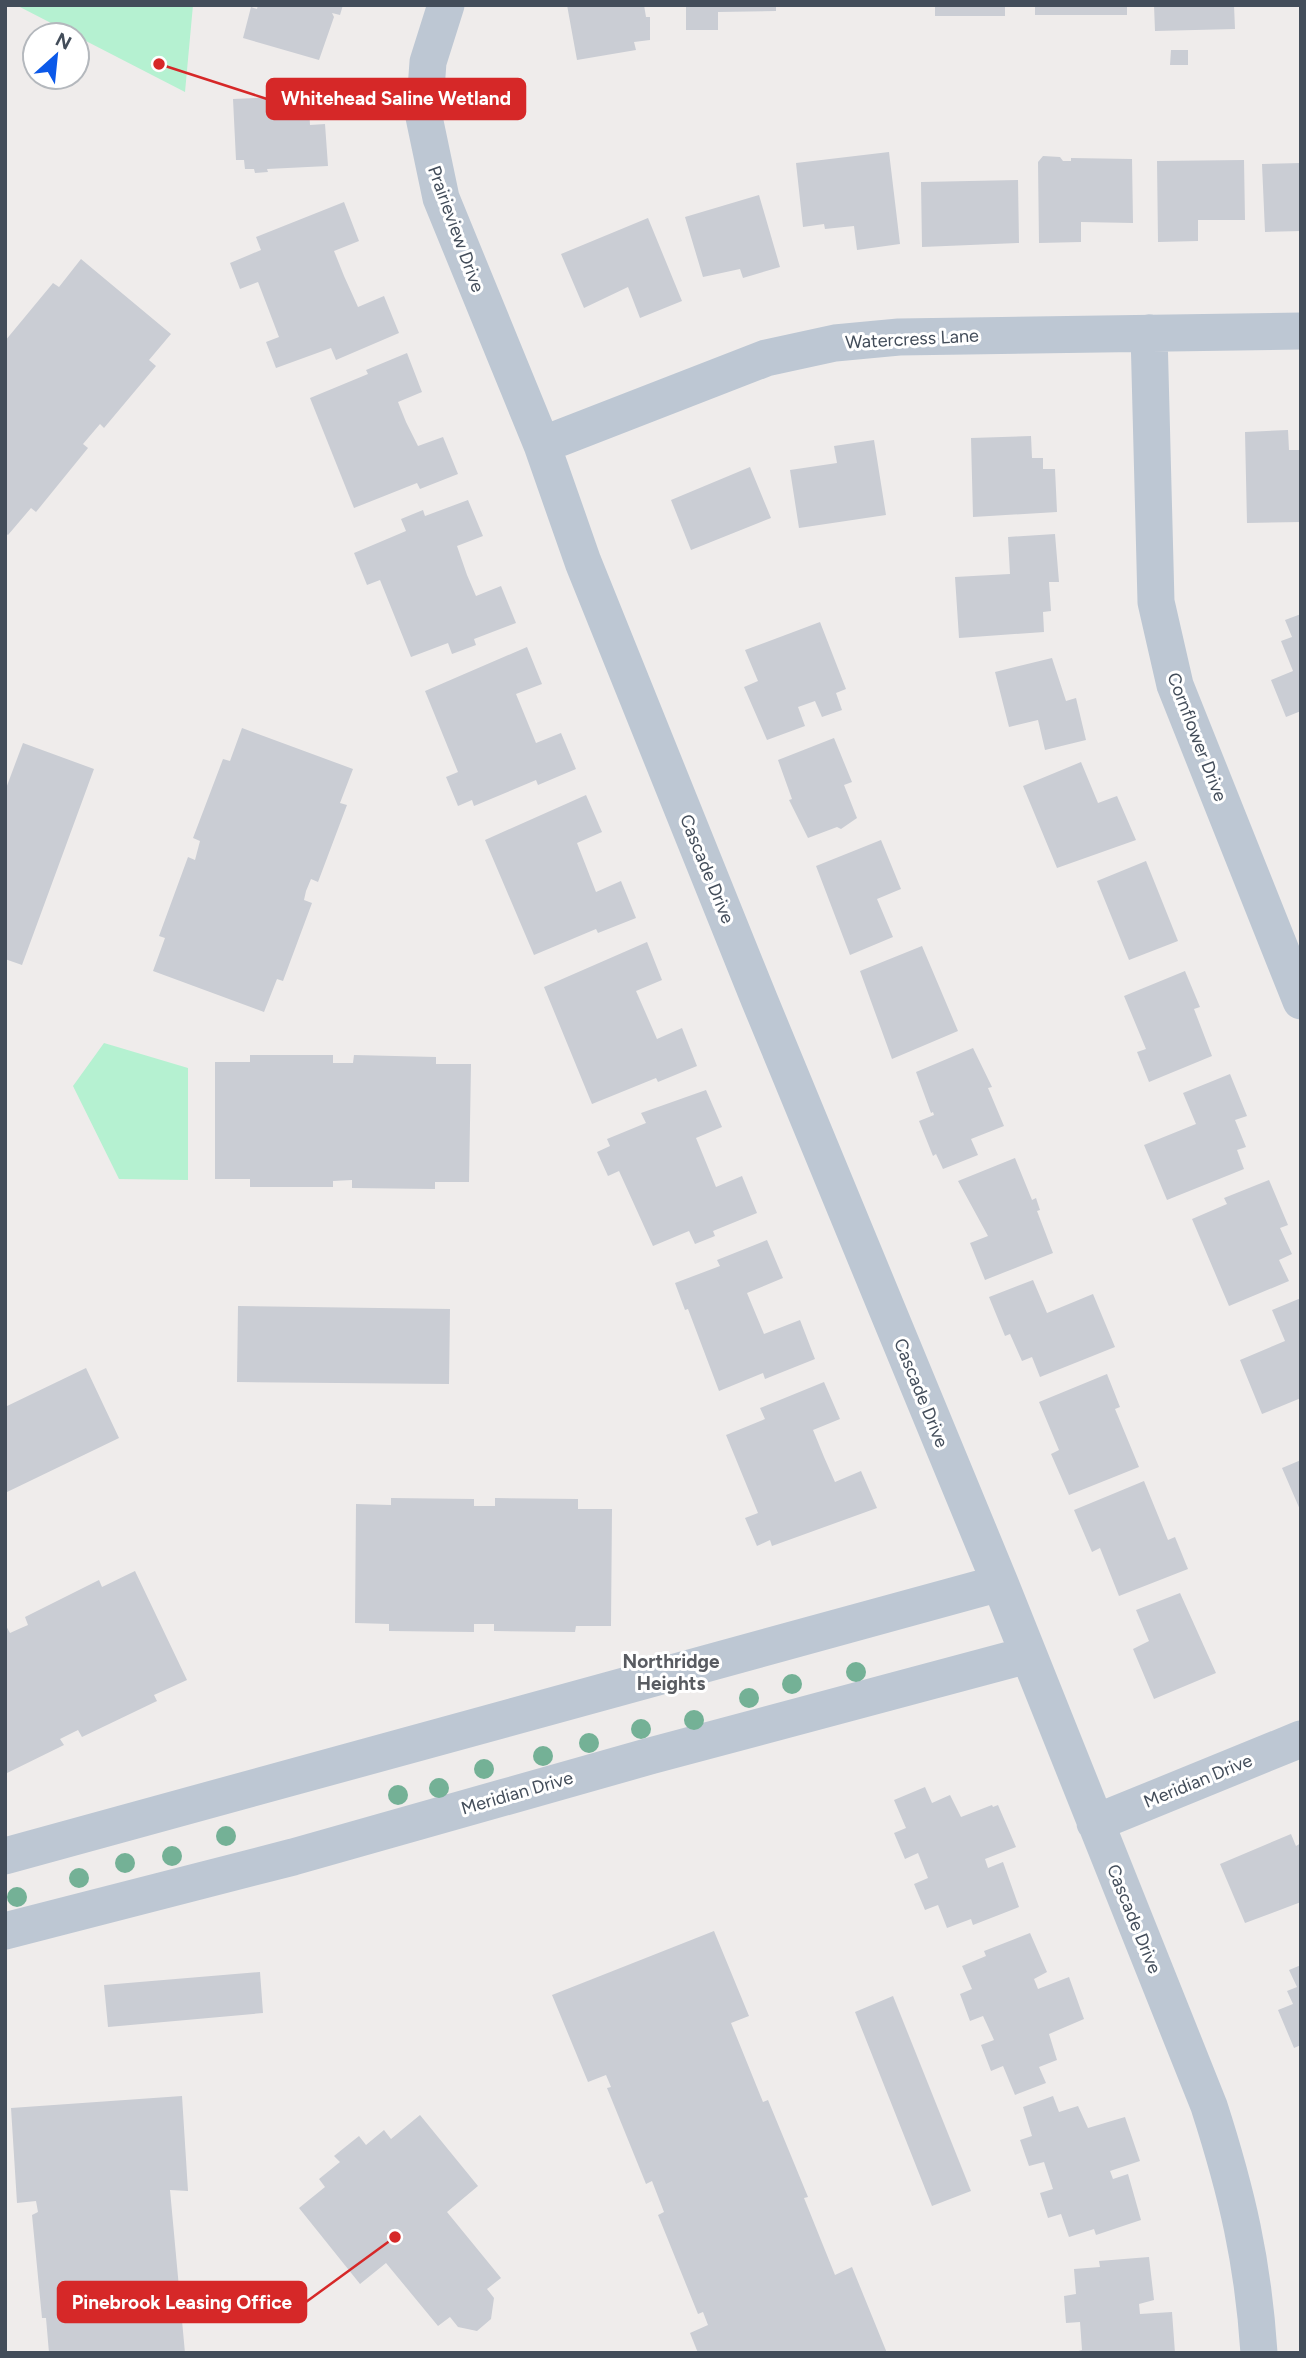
<svg xmlns="http://www.w3.org/2000/svg" width="1306" height="2358" viewBox="0 0 1306 2358" font-family="Figtree,sans-serif">
<style>
.green{fill:#b5f1d1}
.building{fill:#cacdd4}
.lines{fill:none;stroke-linecap:round;stroke-linejoin:round}
.minor{stroke:#bdc7d3;stroke-width:37}
.tree{fill:#74b196}
.labels{text-anchor:middle;dominant-baseline:central;stroke-width:6;stroke-linejoin:round;paint-order:stroke}
.street-label{font-size:18px;fill:#434d5a;stroke:#fff}
.neighbourhood-label{font-size:19px;font-weight:bold;fill:#585b61;stroke:#fff}
.leader{fill:none;stroke:#d62828;stroke-width:2.5}
.callout-dot{fill:#d62828;stroke:#fff;stroke-width:2.5}
.callout{fill:#d62828;stroke:#d62828;stroke-width:2.5}
.callout-label{font-size:19px;text-anchor:middle;font-weight:bold;fill:#fff}
</style>
<rect width="100%" height="100%" fill="#efeceb"/>
<path class="green" d="M16,5H193L185,92Z
M104,1043L188,1068V1180L119,1179L73,1086Z"/>
<path class="building" d="M258,5H343L340,15L332,13L334,17L319,60L243,38L251,7L257,9Z
M567,5H644L646,17H650V40L634,42L636,50L577,60Z
M686,5H776V11L718,12V30H686Z
M935,5H1005V16H935Z
M1035,5H1127V15H1035Z
M1154,5H1234L1235,29L1155,31Z
M1171,50H1188V65H1170Z
M308,90L310,125L325,124L328,166L267,169L268,172L255,173L254,169H245L244,160H236L233,99L280,97V92Z
M889,152L900,244L857,250L854,226L825,229L824,224L803,227L796,163Z
M1043,156L1060,157L1063,161H1071V158L1132,159L1133,223L1081,222V242L1039,243L1038,162Z
M1244,160L1245,220H1198V241L1158,242L1157,161Z
M1301,163V231L1265,232L1262,164Z
M1018,180L1019,243L922,247L921,182Z
M759,195L780,267L743,278L740,269L703,277L685,217Z
M344,202L359,241L334,251L344,276L358,307L384,296L399,333L336,360L331,348L276,368L266,342L279,337L258,282L240,289L230,263L261,250L256,237Z
M648,218L682,301L640,318L628,287L584,308L561,254Z
M81,259L171,334L149,360L156,366L104,428L100,424L83,444L88,448L36,512L31,508L8,535L5,533V341L53,283L59,287Z
M407,353L422,392L398,402L406,422L418,446L443,437L458,474L420,489L417,483L354,508L310,398L368,374L366,370Z
M1288,430L1289,450H1301V522L1247,523L1245,432Z
M1031,436L1032,458H1043V469H1055L1057,512L973,517L971,438Z
M874,440L886,515L799,528L790,470L837,463L834,446Z
M750,467L771,518L691,550L671,500Z
M468,500L483,536L457,546L467,575L476,596L501,586L516,623L474,639L476,645L452,654L448,643L411,657L380,580L367,585L354,553L406,531L401,519L423,510L425,516Z
M1055,534L1059,582H1049L1051,611L1043,612L1044,632L959,638L955,577L1010,574L1008,537Z
M1301,614V711L1286,717L1271,680L1293,671L1281,641L1292,637L1285,620Z
M820,622L846,689L836,693L842,710L822,717L815,701L798,707L805,726L767,740L744,687L758,681L745,650Z
M527,647L542,684L516,694L536,743L561,733L576,769L538,785L536,780L474,806L472,800L458,806L446,777L458,772L425,691Z
M1052,658L1066,701L1076,698L1086,740L1045,750L1038,720L1009,727L995,672Z
M242,728L353,769L340,803L347,805L318,882L311,879L306,891L304,900L312,903L283,981L277,979L264,1012L153,971L165,938L159,936L188,857L195,860L200,841L193,838L223,759L230,761Z
M834,738L852,782L844,785L857,818L841,829L837,827L808,838L789,800L792,799L778,760Z
M23,743L94,769L22,965L5,959V791Z
M1081,762L1098,803L1117,796L1136,840L1057,868L1023,786Z
M586,795L602,832L577,843L596,892L621,881L636,918L598,933L596,929L534,955L485,840Z
M881,840L901,889L877,899L893,937L850,955L816,866Z
M1146,861L1178,941L1129,960L1097,881Z
M647,942L662,980L636,991L657,1039L682,1028L697,1066L658,1082L656,1078L592,1104L544,987Z
M922,946L958,1031L892,1059L860,971Z
M1185,971L1200,1007L1194,1009L1212,1056L1149,1082L1137,1052L1146,1049L1124,996Z
M973,1048L992,1087L988,1088L1004,1126L971,1139L978,1155L943,1169L936,1154L933,1156L919,1121L934,1115L933,1112L931,1113L916,1072Z
M250,1055H333V1063H353L354,1055L436,1057V1064H471L469,1182H435V1189L352,1188V1180L333,1181V1187H250V1179H215V1062H250Z
M1230,1074L1247,1116L1235,1120L1246,1147L1237,1150L1244,1169L1167,1200L1144,1145L1196,1124L1183,1093Z
M706,1090L722,1127L696,1138L716,1187L742,1176L757,1213L713,1231L715,1236L695,1244L689,1231L653,1246L619,1171L608,1176L597,1152L610,1146L607,1139L646,1123L641,1113Z
M1015,1158L1032,1200L1036,1198L1040,1210L1037,1211L1053,1253L985,1280L970,1243L988,1236L958,1181Z
M1269,1180L1288,1225L1280,1228L1292,1254L1279,1260L1289,1281L1229,1306L1192,1219L1227,1204L1224,1198Z
M767,1240L783,1278L747,1293L764,1334L800,1320L815,1359L765,1379L763,1373L719,1391L688,1309L685,1310L675,1283L720,1266L717,1260Z
M1033,1280L1047,1313L1093,1294L1115,1347L1040,1377L1032,1357L1022,1361L1010,1334L1005,1336L989,1297Z
M1301,1298V1398L1262,1414L1240,1360L1285,1341L1272,1310Z
M238,1306L450,1309L449,1384L237,1382Z
M86,1368L119,1438L5,1493V1407Z
M1107,1374L1120,1407L1115,1409L1139,1467L1069,1495L1051,1454L1059,1450L1039,1402Z
M824,1382L840,1419L813,1430L824,1457L835,1482L861,1471L877,1508L772,1546L770,1540L757,1546L745,1518L758,1513L726,1435L765,1419L760,1408Z
M1301,1460V1512L1282,1468Z
M1144,1481L1168,1540L1175,1537L1188,1569L1119,1596L1100,1548L1092,1552L1074,1510Z
M391,1498L474,1499V1506H495V1498L578,1499V1509H612L611,1626H576L575,1632L494,1631V1624H474V1632L389,1631V1624L355,1623L356,1504L391,1505Z
M135,1571L187,1680L154,1695L157,1701L82,1737L78,1730L60,1739L64,1745L5,1774V1624L10,1633L21,1628L28,1625L25,1617L99,1580L102,1587Z
M1180,1593L1216,1673L1154,1699L1133,1649L1149,1641L1136,1610Z
M925,1787L932,1803L950,1795L961,1817L992,1805L993,1807L998,1805L1016,1847L985,1859L988,1868L1003,1862L1019,1907L973,1925L971,1919L947,1928L938,1905L925,1910L914,1884L928,1878L918,1853L905,1859L894,1833L906,1828L894,1800Z
M1291,1834L1296,1846L1301,1843V1902L1245,1923L1220,1864Z
M714,1931L749,2016L731,2023L763,2102L768,2100L808,2197L804,2198L835,2275L852,2267L887,2353H698L690,2333L708,2325L703,2312L698,2314L658,2215L664,2212L652,2181L646,2184L607,2088L611,2087L606,2075L588,2082L552,1995Z
M1030,1933L1047,1972L1034,1979L1038,1989L1069,1977L1084,2019L1049,2034L1057,2060L1039,2067L1046,2083L1015,2095L1003,2066L991,2071L981,2045L994,2040L983,2016L970,2021L960,1994L972,1989L962,1966L986,1956L984,1951Z
M1301,1965V2045L1294,2048L1278,2010L1293,2004L1287,1991L1297,1987L1289,1970Z
M260,1972L263,2013L108,2027L104,1985Z
M893,1996L971,2191L932,2206L855,2012Z
M182,2096L188,2191L170,2190L185,2353H49L46,2318H42L32,2215L38,2212L36,2201L17,2203L11,2108Z
M1053,2096L1059,2112L1078,2106L1088,2128L1125,2117L1140,2161L1110,2171L1113,2179L1128,2174L1141,2220L1096,2235L1094,2229L1069,2237L1061,2214L1048,2218L1040,2193L1053,2189L1044,2162L1029,2166L1020,2140L1032,2136L1023,2107Z
M420,2115L478,2186L447,2212L501,2278L487,2289L494,2298L491,2319L477,2331L458,2327L450,2317L438,2326L386,2263L360,2284L299,2208L325,2187L319,2179L340,2162L334,2156L359,2136L366,2145L384,2130L391,2139Z
M1149,2257L1154,2300L1139,2304L1140,2314L1172,2312L1175,2353H1071L1082,2350L1080,2322L1066,2323L1064,2296L1076,2294L1074,2269L1100,2267L1099,2261Z"/>
<g class="lines">
<path class="minor" d="M446,5L428,62L424,117L441,198L542,445L583,562L759,999L1000,1583L1209,2106C1237,2193 1253,2261 1259,2353
M1149,333L1156,602L1175,685L1301,1001
M542,445L766,358L835,343L899,337L1301,331
M1095,1823L1301,1739
M5,1856L1000,1583
M5,1931L293,1857L650,1756L1028,1655"/>
</g>
<g class="tree">
<circle cx="856" cy="1672" r="10"/>
<circle cx="792" cy="1684" r="10"/>
<circle cx="749" cy="1698" r="10"/>
<circle cx="694" cy="1720" r="10"/>
<circle cx="641" cy="1729" r="10"/>
<circle cx="589" cy="1743" r="10"/>
<circle cx="543" cy="1756" r="10"/>
<circle cx="484" cy="1769" r="10"/>
<circle cx="439" cy="1788" r="10"/>
<circle cx="398" cy="1795" r="10"/>
<circle cx="226" cy="1836" r="10"/>
<circle cx="172" cy="1856" r="10"/>
<circle cx="125" cy="1863" r="10"/>
<circle cx="79" cy="1878" r="10"/>
<circle cx="17" cy="1897" r="10"/>
</g>
<g class="labels">
<g class="street-label">
<text transform="translate(456 229) rotate(70)">Prairieview Drive</text>
<text transform="translate(912 339) rotate(-3)">Watercress Lane</text>
<text transform="translate(1197 737) rotate(69)">Cornflower Drive</text>
<text transform="translate(707 869) rotate(68)">Cascade Drive</text>
<text transform="translate(921 1393) rotate(68)">Cascade Drive</text>
<text transform="translate(1198 1781) rotate(-22)">Meridian Drive</text>
<text transform="translate(517 1793) rotate(-16)">Meridian Drive</text>
<text transform="translate(1134 1919) rotate(68)">Cascade Drive</text>
</g>
<g class="neighbourhood-label">
<text x="671" y="1661">Northridge<tspan x="671" dy="22">Heights</tspan></text>
</g>
</g>
<path class="leader" d="M159 64L267 99M395 2237L306 2302"/>
<g class="callout-dot">
<circle cx="159" cy="64" r="7"/>
<circle cx="395" cy="2237" r="7"/>
</g>
<g class="callout">
<rect x="267" y="79" width="258" height="40" rx="7"/>
<rect x="58" y="2282" width="248" height="40" rx="7"/>
</g>
<g class="callout-label">
<text x="396" y="105">Whitehead Saline Wetland</text>
<text x="182" y="2309">Pinebrook Leasing Office</text>
</g>
<rect width="1306" height="2358" fill="none" stroke="#434d5a" stroke-width="14"/>
<g transform="translate(56 56) rotate(27)"><circle r="33" fill="#ffffff" stroke="#b4b8bd" stroke-width="2"/>
<path d="M0-5L12 26L0 18L-12 26Z" fill="#0b59e9"/>
<text y="-10" font-size="19" font-weight="bold" text-anchor="middle" fill="#434d5a">N</text>
</g>
</svg>
